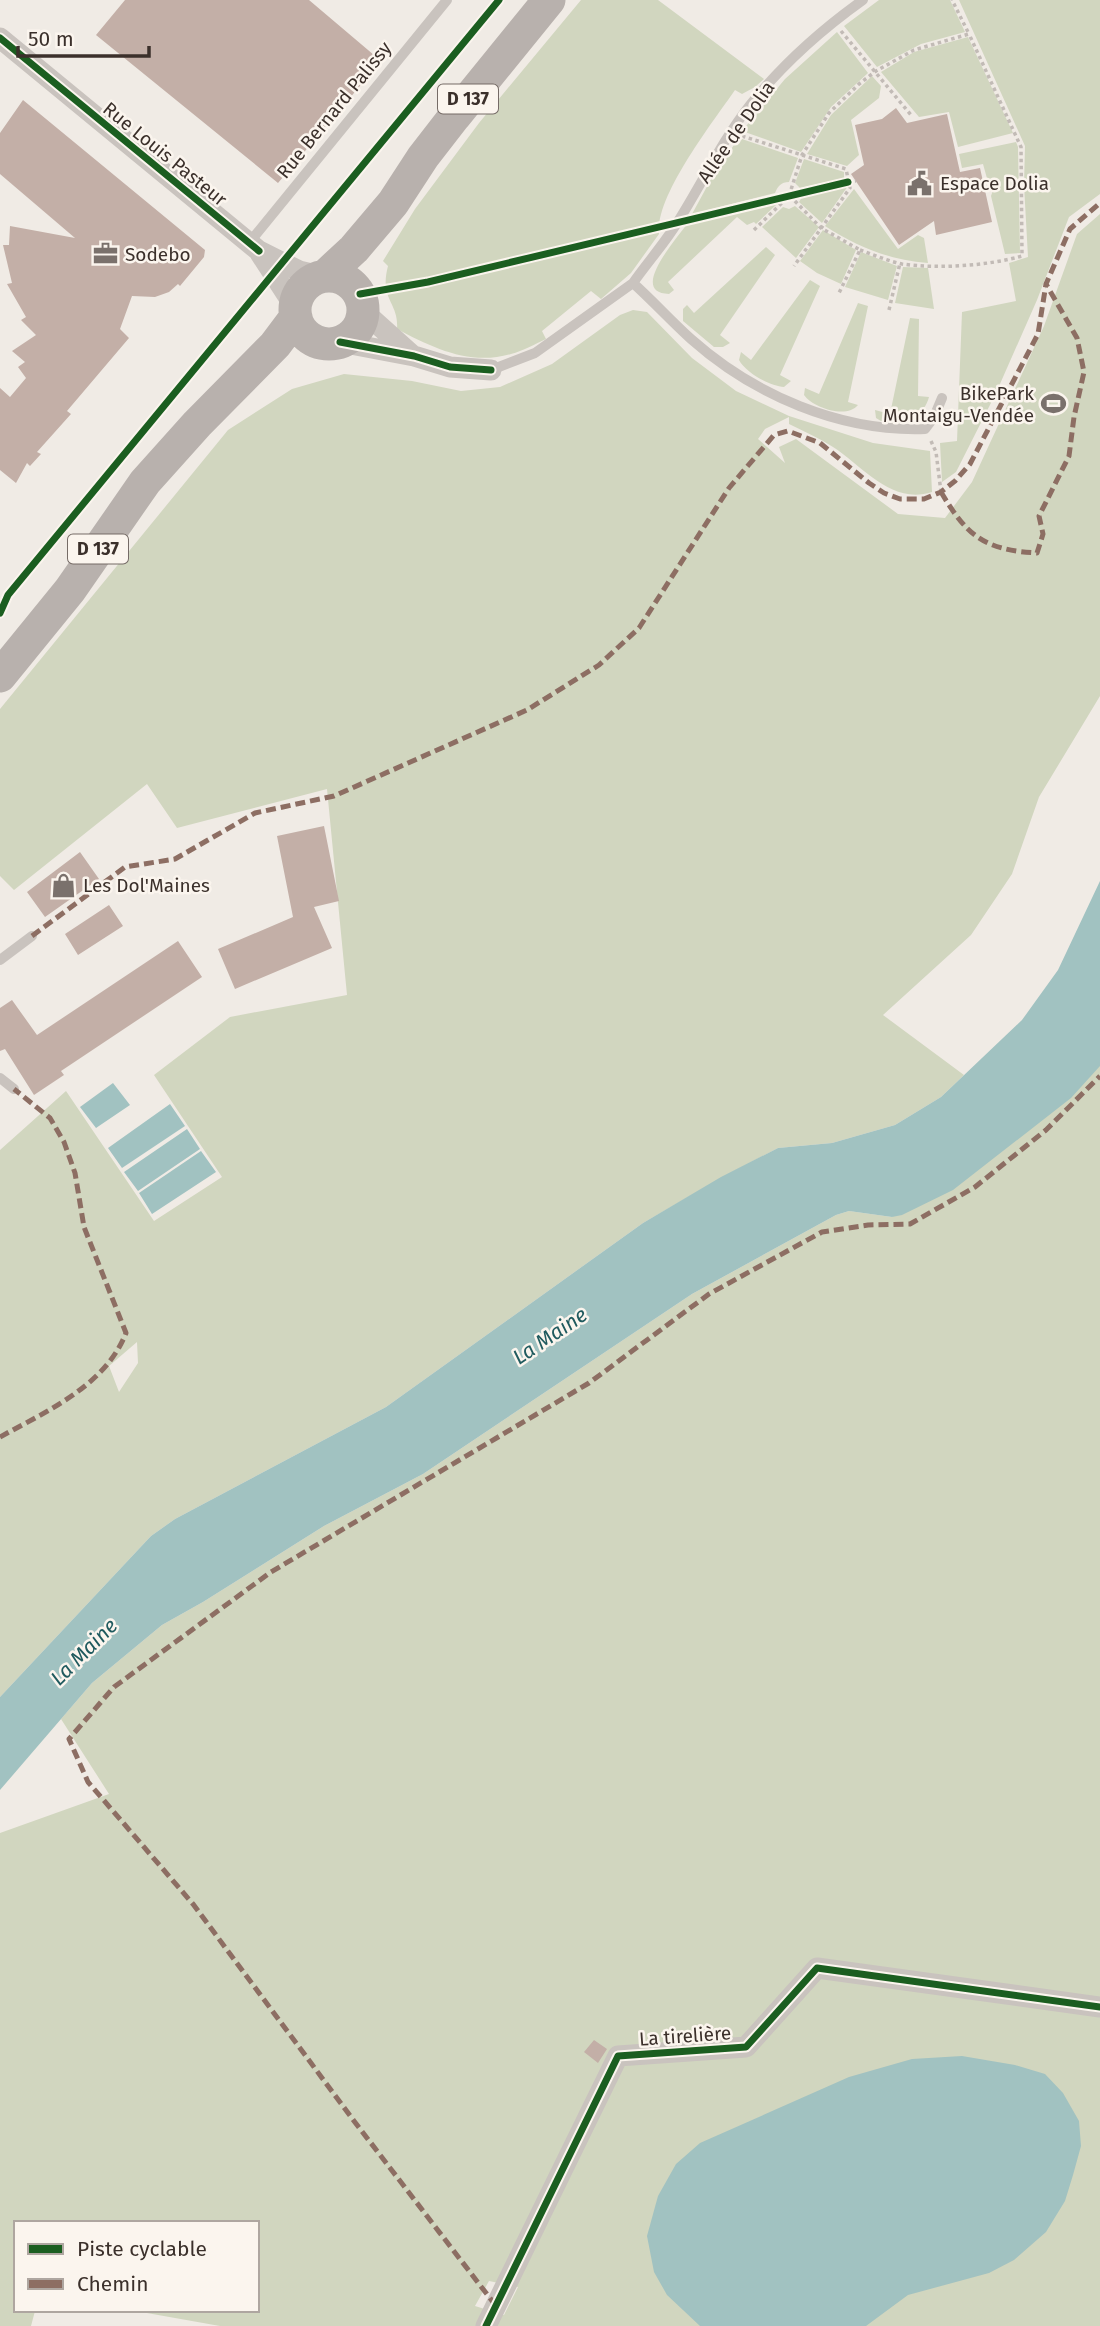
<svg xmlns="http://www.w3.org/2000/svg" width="1100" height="2326" viewBox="0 0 1100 2326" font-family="'Fira Sans',sans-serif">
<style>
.green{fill:#d1d6bf;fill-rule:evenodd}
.water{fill:#a1c2c1}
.building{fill:#c3afa7}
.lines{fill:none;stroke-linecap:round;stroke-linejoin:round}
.path{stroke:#c2bbb6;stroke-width:3.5;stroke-dasharray:3.5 3.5;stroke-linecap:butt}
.service{stroke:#c9c3be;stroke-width:10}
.minor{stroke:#c9c3be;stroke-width:21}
.primary{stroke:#b8b1ad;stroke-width:33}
.quiet{stroke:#8d6e63;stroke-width:5;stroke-dasharray:10 5;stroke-linecap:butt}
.cycleway-casing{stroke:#fbf5ee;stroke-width:11}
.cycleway{stroke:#1b5e20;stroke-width:7}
.labels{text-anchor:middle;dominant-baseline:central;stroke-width:5;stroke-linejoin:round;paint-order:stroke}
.shield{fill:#fbf5ee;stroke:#756b66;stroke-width:2}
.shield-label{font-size:18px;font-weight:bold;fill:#3b302b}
.street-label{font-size:19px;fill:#3b302b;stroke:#fbf5ee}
.poi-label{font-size:19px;fill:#3b302b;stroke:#fbf5ee;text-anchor:start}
.water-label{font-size:21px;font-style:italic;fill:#1f5a5e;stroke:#fbf5ee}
</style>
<rect width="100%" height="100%" fill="#f0ebe5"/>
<path class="green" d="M581,0H658L764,79L755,87L742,94L735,90C713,122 655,196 659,234L631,273L601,299L591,291L542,331L546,339C535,344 523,351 511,354C470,366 433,348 397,329C399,302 379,300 388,266L383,261L415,209L479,123Z
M879,0H950L965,32L921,44L877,67L844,26Z
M959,0H1100V194L1069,217L1037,300L996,393L956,472L942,482L940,443L957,441L962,312L1016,301L1009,263L1028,257L1024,185L1025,146Z
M837,32L868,73L831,107L801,152L742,131L785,79Z
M968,37L1013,133L958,147L949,112L919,117L881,72L914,52Z
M872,76L881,86L879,98L851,120L859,155L847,166L807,154L831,115Z
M739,138L798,158L789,182C781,182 778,186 775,193L692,214L716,170Z
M1016,142L1018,147L1020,253L1005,254L991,196L994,187L988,182L983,164L962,168L959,154Z
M804,159L844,172V178L800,188L795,183Z
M848,186L822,223L799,202L802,197Z
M854,189L898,249L918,235L924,238L928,263C889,260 858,247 825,226Z
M776,202L777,204L756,224L754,222L747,225L737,217L668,282L674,290L669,294C627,293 679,236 687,224Z
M795,206L819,227L796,258L762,227L783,207L789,209Z
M1100,214V696L1039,797L1012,874L971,935L883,1015L964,1075L941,1097L895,1125L832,1143L778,1148L721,1178L643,1223L386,1407L175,1519L151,1536L0,1697V1150L66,1091L154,1221L222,1177L154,1075L230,1017L347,995L327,789L177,828L147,784L14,890L0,876V709L228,430L292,389L344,374L412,381L461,391L500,387L552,364L620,315L633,310L647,312L692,358L736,391L789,416L873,443L930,451L932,492C891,505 864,467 833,447C819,438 803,431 789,424V417L765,429L758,439L785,463L779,447L796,439L898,514L945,518L972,482L1044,326L1077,234ZM137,1342L138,1363L119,1392L109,1366Z
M823,230L856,250L841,284L817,273L800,261Z
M766,247L775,255L720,335L730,343L723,347H714L683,321V309L687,305L694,313Z
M861,252L897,266L888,300L845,287Z
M903,267L928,268L934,309L895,303Z
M810,280L820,286L780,375L791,381L784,387C770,386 746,373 739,360L741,352L751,360Z
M858,303L868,306L848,402L858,405C847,419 813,408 804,395L805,388L819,394Z
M910,318L919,319L918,396L929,397C923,420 896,432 876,418L875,410L890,414Z
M1100,1065V2326H220L130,2310H257V2223H16V2310H41L35,2311L31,2326H0V1833L109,1794L61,1719L92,1683L162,1625L203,1602L324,1526L423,1474L692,1294L836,1215L849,1211L892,1217ZM489,2281L518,2287L504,2315L475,2306Z"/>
<path class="water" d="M1100,881V1066L1071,1098L953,1190L902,1215L892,1217L849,1211L836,1215L692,1294L423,1474L324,1526L203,1602L162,1625L92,1683L0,1790V1697L151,1536L175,1519L386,1407L643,1223L721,1177L778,1148L832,1143L895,1125L941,1097L1022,1020L1058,970Z
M113,1083L130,1105L96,1128L80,1107Z
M170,1104L185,1126L122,1168L108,1148Z
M187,1129L200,1149L138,1191L124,1172Z
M201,1151L216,1172L152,1214L139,1193Z
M962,2056L1015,2065L1045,2074L1063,2093L1079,2121L1081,2146L1073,2175L1065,2201L1046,2232L1014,2260L989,2273L908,2295L866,2326H700L667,2295L654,2272L647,2236L658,2196L676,2164L700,2143L849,2077L912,2059Z"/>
<path class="building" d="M125,0H309L381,61L278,183L96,35Z
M23,100L205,250L204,257L180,286L178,284L169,292L155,297L132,296L120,329L129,338L67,411L71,414L37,452L41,454L30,466L27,463L16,483L0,470V388L10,397L26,378L18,367L25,362L12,351L36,335L21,320L26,317L7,284L12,283L3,245H9L10,226L75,238L0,174V133Z
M896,108L907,123L947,114L960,172L980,168L992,222L936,235L934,221L899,245L851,174L864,165L855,125L882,119Z
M324,826L339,901L314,907L332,948L235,989L218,949L293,917L277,836Z
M80,852L99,879L45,917L27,892Z
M109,905L123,926L78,955L65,934Z
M178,941L202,977L61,1071L64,1075L34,1095L5,1049L0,1051V1008L12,1000L37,1035Z
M594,2040L607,2049L598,2063L584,2052Z"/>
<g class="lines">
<path class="path" d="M841,31L911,115
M742,136L846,169L850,188L794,266
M848,182L856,181
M790,196L821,228L860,250L839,293
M754,230L789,196L802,155L829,113L859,84L876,71L914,50L969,34L952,0
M860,250C874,255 888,261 902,264C938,269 987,266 1022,256L1021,147L969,34
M889,310L900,263
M931,441L936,452L941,492"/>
<path class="service" d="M249,243L447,0
M633,283C647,263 664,244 677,223C702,184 721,142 750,105C782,65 821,30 863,0
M491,370L535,353L633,283C653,301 671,321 691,339C754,395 840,432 925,429L934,417L942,398
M0,960L32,936
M0,1078L14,1089"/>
<path class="minor" d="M0,38L259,251L299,271L320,276
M260,253L295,307
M363,311L412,355
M340,342L414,356L450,367L491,370
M486,2326L618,2056L746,2047L817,1968L1100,2007"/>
<path class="primary" d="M326,275L354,249L393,203L423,157L454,117L549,0
M295 310a34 34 0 1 1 68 0a34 34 0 1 1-68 0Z
M0,676L70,590L145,482L197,424L275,345L296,317"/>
<path class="quiet" d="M941,492C967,536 984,550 1037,553L1043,534L1039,516L1069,456L1074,417L1084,372L1077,338L1046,284
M32,936L125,867L175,859L255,813L334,796L527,710L599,665L639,628L729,488L774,435L788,431L820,443L869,483L884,493L900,499H924L941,492L955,481L970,464L1038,334L1046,284L1070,229L1100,203
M0,1437C47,1411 105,1386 126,1333L84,1227L75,1173L64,1142L50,1118L14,1089
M496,2306L354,2121L193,1904L88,1782L69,1739L114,1687L271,1572L589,1383L709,1294L822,1232L868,1225L910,1224L975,1187L1046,1130L1100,1076"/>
<defs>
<path id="cycleway" d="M0,38L259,251
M360,294L428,282L848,182
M340,342L414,356L450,367L491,370
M0,613L8,595L499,0
M486,2326L618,2056L746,2047L817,1968L1100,2007"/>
</defs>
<use href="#cycleway" class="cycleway-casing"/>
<use href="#cycleway" class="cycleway"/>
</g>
<defs>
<symbol id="civic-bare" viewBox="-9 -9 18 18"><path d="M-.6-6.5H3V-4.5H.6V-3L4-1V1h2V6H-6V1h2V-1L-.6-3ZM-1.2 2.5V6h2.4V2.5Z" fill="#7a716c" stroke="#fbf5ee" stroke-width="2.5" paint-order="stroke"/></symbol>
<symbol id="office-bare" viewBox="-9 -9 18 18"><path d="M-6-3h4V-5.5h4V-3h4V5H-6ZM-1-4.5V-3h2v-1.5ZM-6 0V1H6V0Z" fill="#7a716c" stroke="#fbf5ee" stroke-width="2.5" paint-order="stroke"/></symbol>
<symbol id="stadium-bare" viewBox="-9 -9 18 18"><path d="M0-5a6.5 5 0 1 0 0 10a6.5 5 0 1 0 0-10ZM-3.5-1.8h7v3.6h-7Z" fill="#7a716c" stroke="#fbf5ee" stroke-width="2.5" paint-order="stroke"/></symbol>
<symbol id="shop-bare" viewBox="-9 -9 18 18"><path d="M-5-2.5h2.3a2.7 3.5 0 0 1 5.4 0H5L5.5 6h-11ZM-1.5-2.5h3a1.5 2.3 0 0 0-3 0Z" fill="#7a716c" stroke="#fbf5ee" stroke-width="2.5" paint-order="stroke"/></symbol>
</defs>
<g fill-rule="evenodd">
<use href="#civic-bare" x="902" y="166" width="35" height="35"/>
<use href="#office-bare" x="88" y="236" width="35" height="35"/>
<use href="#stadium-bare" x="1036" y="386" width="35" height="35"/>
<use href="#shop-bare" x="46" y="868" width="35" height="35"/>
</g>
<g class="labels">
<g class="shield">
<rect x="438" y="84.5" width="60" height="29" rx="5"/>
<rect x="68" y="534.5" width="60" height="29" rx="5"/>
</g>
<g class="shield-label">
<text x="468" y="99">D 137</text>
<text x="98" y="549">D 137</text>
</g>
<g class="street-label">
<text transform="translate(334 110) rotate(-51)">Rue Bernard Palissy</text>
<text transform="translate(736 132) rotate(-55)">Allée de Dolia</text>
<text transform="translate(165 154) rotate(39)">Rue Louis Pasteur</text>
<text transform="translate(685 2036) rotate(-4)">La tirelière</text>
</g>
<g class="poi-label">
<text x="940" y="183">Espace Dolia</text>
<text x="125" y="254">Sodebo</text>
<text x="1034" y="393" text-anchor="end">BikePark<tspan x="1034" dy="22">Montaigu-Vendée</tspan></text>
<text x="83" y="885">Les Dol'Maines</text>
</g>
<g class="water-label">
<text transform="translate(550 1336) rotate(-34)">La Maine</text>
<text transform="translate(84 1652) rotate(-45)">La Maine</text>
</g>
</g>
<rect x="14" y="2221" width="245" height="91" fill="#fbf5ee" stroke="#aea6a0" stroke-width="2"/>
<rect x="28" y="2244" width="35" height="10" fill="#1b5e20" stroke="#aea6a0" stroke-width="2"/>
<text x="77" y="2256" font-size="21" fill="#3b302b">Piste cyclable</text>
<rect x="28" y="2279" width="35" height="10" fill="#8d6e63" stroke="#aea6a0" stroke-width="2"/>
<text x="77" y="2291" font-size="21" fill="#3b302b">Chemin</text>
<path d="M18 46v10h131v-10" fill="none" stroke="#3b302b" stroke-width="3.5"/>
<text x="28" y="46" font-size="21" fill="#3b302b" stroke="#fbf5ee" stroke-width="5" paint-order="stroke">50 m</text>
</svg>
